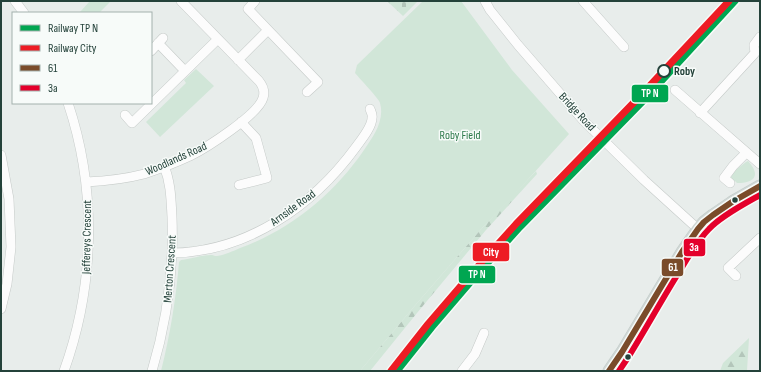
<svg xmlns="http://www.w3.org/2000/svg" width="761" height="372" viewBox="0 0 761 372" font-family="'Sofia Sans Condensed',sans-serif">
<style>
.green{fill:#d1e6d8}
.forest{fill:url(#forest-firs)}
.cemetery{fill:url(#cemetery-stones)}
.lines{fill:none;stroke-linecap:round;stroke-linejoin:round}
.minor-casing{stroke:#c5cac8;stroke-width:10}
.major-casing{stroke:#c3ccc9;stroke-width:13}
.minor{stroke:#fcfcfc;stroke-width:9}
.major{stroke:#cfd7d5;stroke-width:12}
.bus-1-casing{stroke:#f7fbf9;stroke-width:9}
.bus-2-casing{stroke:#f7fbf9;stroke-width:9}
.bus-1{stroke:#7a4b2a;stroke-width:6}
.bus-2{stroke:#e4002b;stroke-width:6}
.rail-1-casing{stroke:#f7fbf9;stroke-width:10}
.rail-2-casing{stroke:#f7fbf9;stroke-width:10}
.rail-1{stroke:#00a651;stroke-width:7}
.rail-2{stroke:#ed1c24;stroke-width:7}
.stop-dot{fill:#f7fbf9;stroke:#24423a;stroke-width:2}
.bus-dot{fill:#24423a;stroke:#f7fbf9;stroke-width:1.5}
.labels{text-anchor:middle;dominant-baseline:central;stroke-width:3;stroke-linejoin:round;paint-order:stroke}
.stop-label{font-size:12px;font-weight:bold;fill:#24423a;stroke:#f7fbf9;text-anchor:start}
.street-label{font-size:12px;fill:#24423a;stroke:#f7fbf9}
.park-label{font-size:12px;fill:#2d7a4b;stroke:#f7fbf9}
.line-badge{stroke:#f7fbf9;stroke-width:1.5}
.badge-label{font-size:11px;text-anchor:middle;font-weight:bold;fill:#fff}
</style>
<defs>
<pattern id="forest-firs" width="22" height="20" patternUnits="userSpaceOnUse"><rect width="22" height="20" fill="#d1e6d8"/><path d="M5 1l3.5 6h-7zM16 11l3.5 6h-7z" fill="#b3c6ba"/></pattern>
<pattern id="cemetery-stones" width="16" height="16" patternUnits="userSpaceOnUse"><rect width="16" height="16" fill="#d1e6d8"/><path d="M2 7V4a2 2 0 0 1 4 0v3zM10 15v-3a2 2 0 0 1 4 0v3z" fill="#b3c6ba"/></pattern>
</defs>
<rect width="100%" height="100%" fill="#e8edeb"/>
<path class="green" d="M90,1H111L99,13H80V12Z
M423,1H461L512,70L569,134L514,195L483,227L412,309L360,371H161C170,335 176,299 179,262L181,260C191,259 201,255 211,255C215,255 212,256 217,256C225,255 233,251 240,248C290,230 334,194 364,150C373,137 385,121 380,103C379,99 360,79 355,73L357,65Z
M196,69L214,86L160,137L146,122L186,83L184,80Z
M748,161C761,175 755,183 737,183L735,181L733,182L731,178L733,172L746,162Z"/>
<path class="forest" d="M536,171L537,174L486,230L417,313L370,371H360L412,309L483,227Z
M749,338L747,371H720L723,363Z"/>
<path class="cemetery" d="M387,1H418L403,16Z"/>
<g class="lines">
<defs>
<path id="minor" d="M15,1L24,13
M255,1L248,9L318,82L307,92
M485,1L490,10L518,45L583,120L644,180L698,229
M583,1L624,47
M158,43L185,71
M151,51L163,38
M238,60L268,30
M675,90L760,164
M700,113L755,53L754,45L760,37
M125,115L132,123L218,39
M1,155L9,199L11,247L7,284L1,309
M86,182C106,181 125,179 144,174C159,169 175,163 190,156C206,148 258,115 263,98C265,92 263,86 259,81L181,1
M730,183L724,178L733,166L746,153
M239,185L267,178L256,138L241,122
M172,253C247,252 313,206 356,147C361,140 372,127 372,118C373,115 371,112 370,109
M736,276L728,268L760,238
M64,371C95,285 97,190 68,103
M152,371C167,321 174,270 172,217C171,200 171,183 164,166
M462,371L475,354L484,333"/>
<path id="major" d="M609,371L622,352L682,252L698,229L704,222L713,215L732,202L760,186"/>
</defs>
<use href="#minor" class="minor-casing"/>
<use href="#major" class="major-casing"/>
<use href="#minor" class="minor"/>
<use href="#major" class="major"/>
<defs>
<path id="bus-1" d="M609,371L622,352L682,252L698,229L704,222L713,215L732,202L760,186"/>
<path id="bus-2" d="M619,371L629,356C645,330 660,303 676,277C686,261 696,242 709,229C721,216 744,204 760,195"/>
</defs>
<use href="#bus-1" class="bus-1-casing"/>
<use href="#bus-2" class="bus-2-casing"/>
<use href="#bus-1" class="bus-1"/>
<use href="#bus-2" class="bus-2"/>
<defs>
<path id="rail-1" d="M397,371L432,327L474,278L520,227L646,98L735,1"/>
<path id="rail-2" d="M391,371L428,324L471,274L516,224L642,94L729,1"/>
</defs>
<use href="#rail-1" class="rail-1-casing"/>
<use href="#rail-2" class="rail-2-casing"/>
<use href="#rail-1" class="rail-1"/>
<use href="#rail-2" class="rail-2"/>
</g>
<circle class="stop-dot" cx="664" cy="71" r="6"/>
<g class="bus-dot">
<circle cx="735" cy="200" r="3.5"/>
<circle cx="628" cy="357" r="3.5"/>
</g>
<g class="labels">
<g class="stop-label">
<text x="674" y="71">Roby</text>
</g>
<g class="street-label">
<text transform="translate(577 112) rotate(47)">Bridge Road</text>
<text transform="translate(176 159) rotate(-24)">Woodlands Road</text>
<text transform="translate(293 208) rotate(-36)">Arnside Road</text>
<text transform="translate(87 237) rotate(-89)">Jeffereys Crescent</text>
<text transform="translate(170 269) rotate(-86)">Merton Crescent</text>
</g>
<g class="park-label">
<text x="460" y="135">Roby Field</text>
</g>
</g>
<g class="line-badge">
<rect x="631" y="84" width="38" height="19" rx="4" fill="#00a651"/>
<rect x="683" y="238" width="23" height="19" rx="4" fill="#e4002b"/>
<rect x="472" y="242" width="38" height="20" rx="4" fill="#ed1c24"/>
<rect x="661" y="258" width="23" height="19" rx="4" fill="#7a4b2a"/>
<rect x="458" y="265" width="38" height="19" rx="4" fill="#00a651"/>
</g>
<g class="badge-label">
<text x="650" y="97">TP N</text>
<text x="694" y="251">3a</text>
<text x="491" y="256">City</text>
<text x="673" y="271">61</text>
<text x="477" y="278">TP N</text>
</g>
<rect width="761" height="372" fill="none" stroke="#24423a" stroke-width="4"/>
<rect x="12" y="12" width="140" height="92" fill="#f7fbf9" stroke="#a3b1ad"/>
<rect x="20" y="25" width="20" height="6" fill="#00a651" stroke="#a3b1ad"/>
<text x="48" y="32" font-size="12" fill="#24423a">Railway TP N</text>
<rect x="20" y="45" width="20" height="6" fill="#ed1c24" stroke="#a3b1ad"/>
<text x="48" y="52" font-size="12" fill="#24423a">Railway City</text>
<rect x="20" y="65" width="20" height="6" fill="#7a4b2a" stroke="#a3b1ad"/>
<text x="48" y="72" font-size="12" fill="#24423a">61</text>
<rect x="20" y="85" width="20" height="6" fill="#e4002b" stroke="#a3b1ad"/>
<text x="48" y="92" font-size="12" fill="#24423a">3a</text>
</svg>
